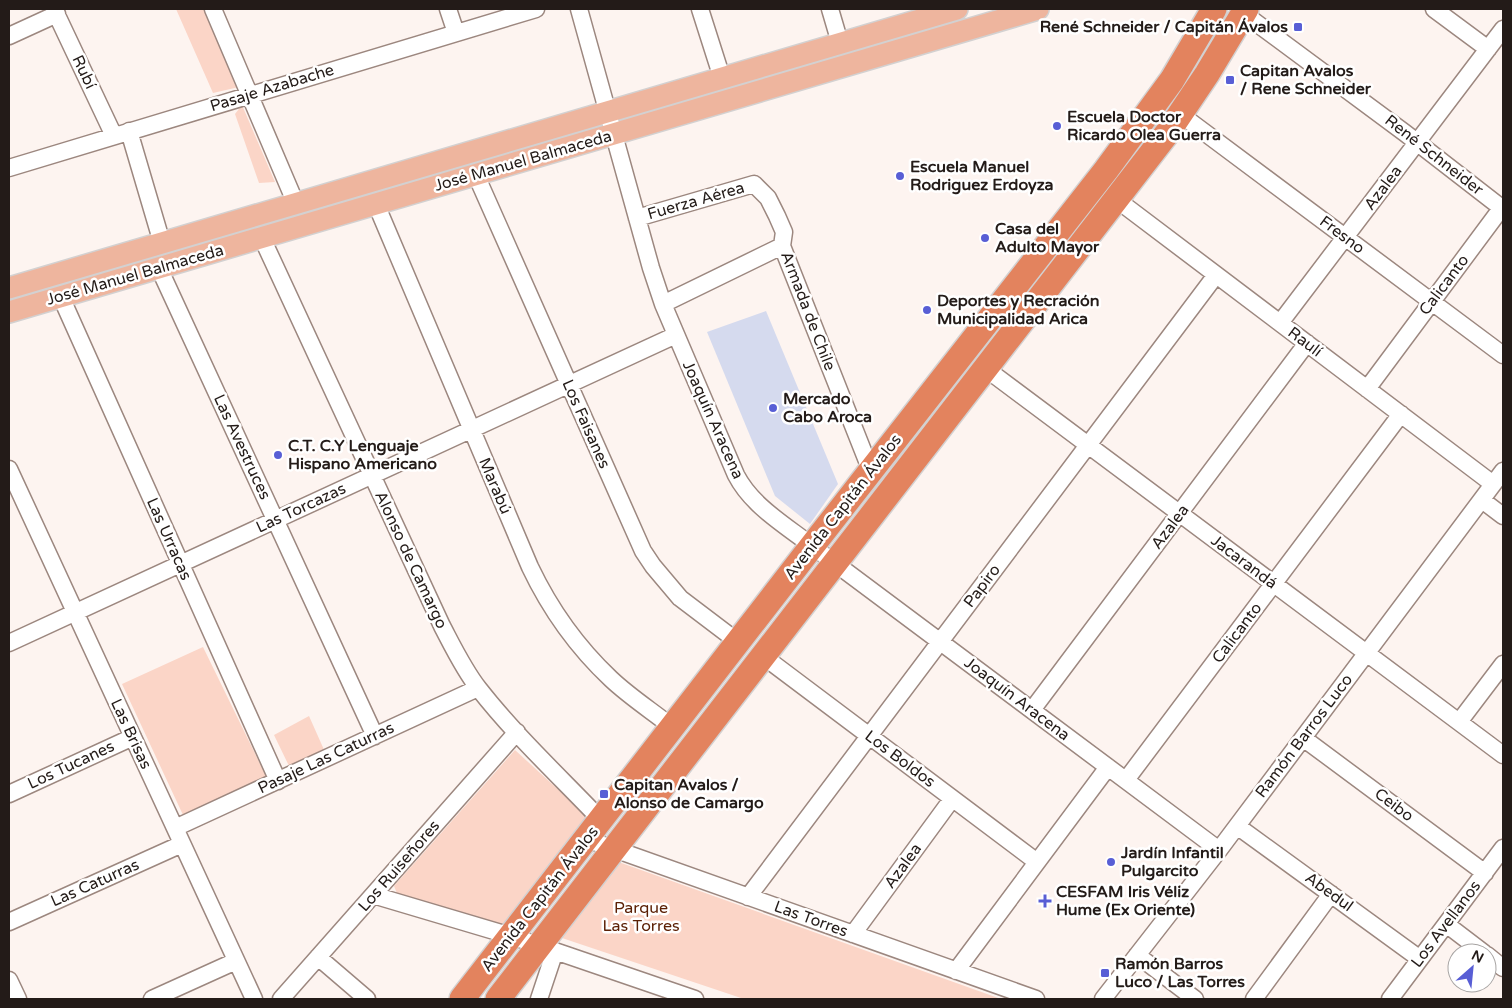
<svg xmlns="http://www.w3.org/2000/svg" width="1512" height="1008" viewBox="0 0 1512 1008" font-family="'Varela Round',sans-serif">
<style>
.green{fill:#fbd5c7}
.building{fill:#d5daee}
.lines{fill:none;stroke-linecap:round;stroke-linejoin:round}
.minor-casing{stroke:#9c877f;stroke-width:19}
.major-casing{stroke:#d3d1d1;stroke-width:24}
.highway-casing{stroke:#d3d1d1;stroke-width:28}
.minor{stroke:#fff;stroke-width:16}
.major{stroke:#eeb59e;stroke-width:21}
.highway{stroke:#e3835e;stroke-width:25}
.poi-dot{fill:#585ed5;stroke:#fff;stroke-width:2}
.labels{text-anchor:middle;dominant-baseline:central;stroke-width:5;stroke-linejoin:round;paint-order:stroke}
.poi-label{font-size:16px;font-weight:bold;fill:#231b18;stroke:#fff;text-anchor:start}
.street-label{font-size:16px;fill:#231b18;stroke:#fff}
.park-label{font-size:16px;fill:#5b2005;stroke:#fff}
</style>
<rect width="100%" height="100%" fill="#fdf4f0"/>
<path class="green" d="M176,9H205L239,87L213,93Z
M242,105L275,182L259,183L235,114Z
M203,647L266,776L183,815L122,684Z
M309,716L325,752L289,766L274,735Z
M515,750L587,816L499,931L398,896L394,886Z
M613,860L1001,999H744L556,936Z"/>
<path class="building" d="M766,311L838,484L810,524L775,496L707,332Z"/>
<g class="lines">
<defs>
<path id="minor" d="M54,9L114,136
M213,9L296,204
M448,9L456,33
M579,9L651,268L663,304L736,475C752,506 785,525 812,546L1219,850
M700,9L722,78
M830,9L840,43
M1434,9L1488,49
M1243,13L1405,133L1503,209
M9,36L57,14
M1180,114L1503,355
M129,131L162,243
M9,168L536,9
M476,175L643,551L653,566L680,598L738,642
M1116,199L1493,484
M376,204L530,567C550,609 577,647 611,679C630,697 652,711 672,727
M637,218L754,184L768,198L777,216L784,232L782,246L871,471
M262,238L442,626C453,647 464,670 479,689C515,735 560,777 601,820
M159,268L375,736
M61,297L278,781
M663,304L782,246
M1280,323L1503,29
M985,368L1503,755
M1367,389L1503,206
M9,469L254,999
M1482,500L1503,516
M9,643L676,335
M763,656L1037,862
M1032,710L1307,343
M1459,722L1503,664
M1303,738L1485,873
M1126,780L1401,414
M9,794L133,737
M1237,826L1420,959
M175,828L478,688
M586,839L1036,999
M373,895L511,936L695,999
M748,897L1216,275
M9,922L182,844
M1446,924L1484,953
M853,934L952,799
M1137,955L1195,999
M1487,955L1503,968
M318,957L367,999
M956,971L1108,767
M9,980L18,999
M152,999L236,961
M281,999L517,732
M539,999L555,951
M1103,999L1219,850L1503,471
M1254,999L1331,894
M1390,999L1503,848"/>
<path id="major" d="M9,288L957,9
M9,312L1038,9"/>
<path id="highway" d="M462,999L812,546L1106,170L1172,80L1214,9
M498,999L1168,132L1207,74L1246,9"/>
</defs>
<use href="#minor" class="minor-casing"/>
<use href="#major" class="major-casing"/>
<use href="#highway" class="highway-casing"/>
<use href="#minor" class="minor"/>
<use href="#major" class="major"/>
<use href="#highway" class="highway"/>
</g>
<g class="poi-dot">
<rect x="1293" y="22" width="10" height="10" rx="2.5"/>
<rect x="1225" y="75" width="10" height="10" rx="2.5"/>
<circle cx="1057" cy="126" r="5"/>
<circle cx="900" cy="176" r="5"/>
<circle cx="985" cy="238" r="5"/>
<circle cx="927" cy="310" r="5"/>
<circle cx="773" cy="408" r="5"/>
<circle cx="278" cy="455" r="5"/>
<rect x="599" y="789" width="10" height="10" rx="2.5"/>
<circle cx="1111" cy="862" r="5"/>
<path d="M1042.5 893.5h5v5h5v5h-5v5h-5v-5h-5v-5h5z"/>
<rect x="1100" y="968" width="10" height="10" rx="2.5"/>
</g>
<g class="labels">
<g class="poi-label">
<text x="1288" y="27" text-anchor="end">René Schneider / Capitán Ávalos</text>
<text x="1240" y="71">Capitan Avalos<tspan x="1240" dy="18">/ Rene Schneider</tspan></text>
<text x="1067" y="117">Escuela Doctor<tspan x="1067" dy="18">Ricardo Olea Guerra</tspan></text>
<text x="910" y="167">Escuela Manuel<tspan x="910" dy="18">Rodriguez Erdoyza</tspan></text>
<text x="995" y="229">Casa del<tspan x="995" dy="18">Adulto Mayor</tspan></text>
<text x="937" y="301">Deportes y Recración<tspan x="937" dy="18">Municipalidad Arica</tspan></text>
<text x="783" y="399">Mercado<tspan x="783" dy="18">Cabo Aroca</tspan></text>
<text x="288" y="446">C.T. C.Y Lenguaje<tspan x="288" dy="18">Hispano Americano</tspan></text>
<text x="614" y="785">Capitan Avalos /<tspan x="614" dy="18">Alonso de Camargo</tspan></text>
<text x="1121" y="853">Jardín Infantil<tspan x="1121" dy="18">Pulgarcito</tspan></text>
<text x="1056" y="892">CESFAM Iris Véliz<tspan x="1056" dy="18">Hume (Ex Oriente)</tspan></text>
<text x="1115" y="964">Ramón Barros<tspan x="1115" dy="18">Luco / Las Torres</tspan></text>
</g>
<g class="street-label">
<text transform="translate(84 72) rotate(65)">Rubí</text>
<text transform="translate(272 88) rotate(-17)">Pasaje Azabache</text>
<text transform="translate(1434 155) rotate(38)">René Schneider</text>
<text transform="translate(523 161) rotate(-16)">José Manuel Balmaceda</text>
<text transform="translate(1383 188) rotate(-53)">Azalea</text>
<text transform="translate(696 201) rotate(-16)">Fuerza Aérea</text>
<text transform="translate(1342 235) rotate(37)">Fresno</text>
<text transform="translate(135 275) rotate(-16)">José Manuel Balmaceda</text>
<text transform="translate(1444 285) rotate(-53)">Calicanto</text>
<text transform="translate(808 311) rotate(69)">Armada de Chile</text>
<text transform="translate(1305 342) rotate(37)">Raulí</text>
<text transform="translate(713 420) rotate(66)">Joaquín Aracena</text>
<text transform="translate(586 424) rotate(66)">Los Faisanes</text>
<text transform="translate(242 447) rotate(65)">Las Avestruces</text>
<text transform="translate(495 486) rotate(67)">Marabú</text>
<text transform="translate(843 507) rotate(-52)">Avenida Capitán Ávalos</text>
<text transform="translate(301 508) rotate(-25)">Las Torcazas</text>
<text transform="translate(1170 527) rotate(-53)">Azalea</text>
<text transform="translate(169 539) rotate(66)">Las Urracas</text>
<text transform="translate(411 560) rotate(65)">Alonso de Camargo</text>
<text transform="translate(1244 562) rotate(37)">Jacarandá</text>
<text transform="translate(982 586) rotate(-53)">Papiro</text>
<text transform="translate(1237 633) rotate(-53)">Calicanto</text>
<text transform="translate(1017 699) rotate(37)">Joaquín Aracena</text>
<text transform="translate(131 734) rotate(65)">Las Brisas</text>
<text transform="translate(1304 736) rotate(-53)">Ramón Barros Luco</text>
<text transform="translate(326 758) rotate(-25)">Pasaje Las Caturras</text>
<text transform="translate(900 759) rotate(37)">Los Boldos</text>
<text transform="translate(71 765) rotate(-25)">Los Tucanes</text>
<text transform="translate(1394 805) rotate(37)">Ceibo</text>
<text transform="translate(399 866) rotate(-49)">Los Ruiseñores</text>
<text transform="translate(903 866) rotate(-54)">Azalea</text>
<text transform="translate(95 883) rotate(-24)">Las Caturras</text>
<text transform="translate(1329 892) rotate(36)">Abedul</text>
<text transform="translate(540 899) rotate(-52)">Avenida Capitán Ávalos</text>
<text transform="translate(811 919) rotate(20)">Las Torres</text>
<text transform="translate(1446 924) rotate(-53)">Los Avellanos</text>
</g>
<g class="park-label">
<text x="641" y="908">Parque<tspan x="641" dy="18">Las Torres</tspan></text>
</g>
</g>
<rect width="1512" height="1008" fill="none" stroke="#231b18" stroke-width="20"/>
<g transform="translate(1472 968) rotate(27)"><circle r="24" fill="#ffffff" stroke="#a7a4a3"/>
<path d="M0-4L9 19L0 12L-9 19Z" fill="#585ed5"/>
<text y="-8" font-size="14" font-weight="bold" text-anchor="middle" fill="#231b18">N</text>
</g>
</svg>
